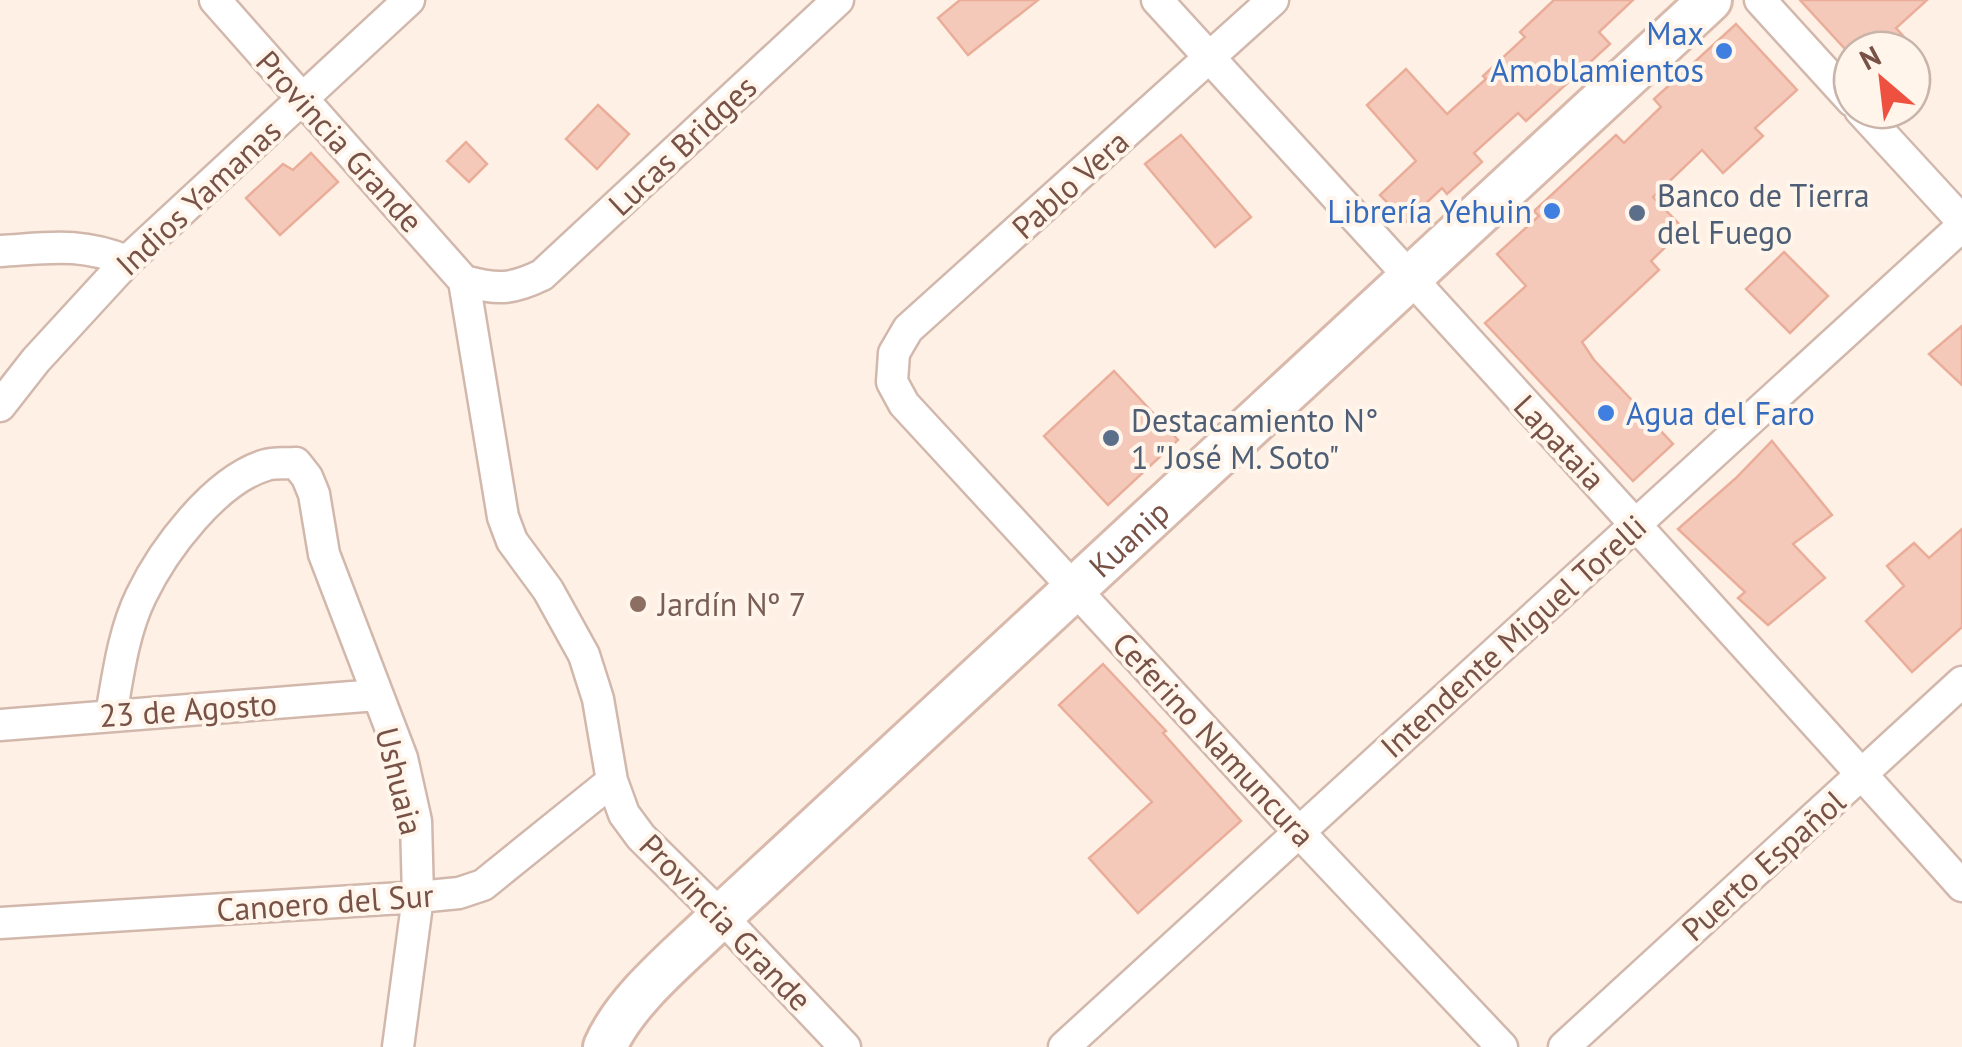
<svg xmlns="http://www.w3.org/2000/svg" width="1962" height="1047" viewBox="0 0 1962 1047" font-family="'PT Sans',sans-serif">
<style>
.building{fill:#f5c9b9;stroke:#e9ad99;stroke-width:2.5}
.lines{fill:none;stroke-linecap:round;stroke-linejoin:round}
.minor-casing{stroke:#d2b8ac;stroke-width:35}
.secondary-casing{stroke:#d8b9ab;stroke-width:48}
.minor{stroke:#fff;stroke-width:30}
.secondary{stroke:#fff;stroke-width:42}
.shop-dot{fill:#3f7fe0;stroke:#fff5eb;stroke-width:4}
.service-dot{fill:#5c6f8a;stroke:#fff5eb;stroke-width:4}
.education-dot{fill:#8d6e63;stroke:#fff5eb;stroke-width:4}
.labels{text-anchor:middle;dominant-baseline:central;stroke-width:8;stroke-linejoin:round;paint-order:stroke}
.shop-label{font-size:32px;fill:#366cbe;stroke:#fff5eb;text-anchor:end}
.street-label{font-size:32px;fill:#785247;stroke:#fff5eb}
.service-label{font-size:32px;fill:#4e5e75;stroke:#fff5eb;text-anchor:start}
.education-label{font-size:32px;fill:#785e54;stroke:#fff5eb;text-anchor:start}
</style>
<rect width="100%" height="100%" fill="#fef0e4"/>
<path class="building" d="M960,0H1038L968,55L938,18Z
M1554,0H1633L1599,32L1610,44L1526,121L1518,113L1474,153L1482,162L1447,194L1442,188L1406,222L1380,195L1416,161L1367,105L1406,69L1447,114L1486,79L1483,76L1525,37L1520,32Z
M1800,0H1927L1896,28L1916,50H1846Z
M1736,24L1797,90L1755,128L1763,136L1723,173L1702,150L1653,197L1684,229L1651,261L1659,270L1582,342L1594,360L1673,444L1633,481L1485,323L1526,286L1497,254L1539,216L1534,211L1616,135L1624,143L1661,107L1654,99Z
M598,105L629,134L597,169L566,139Z
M1181,135L1251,217L1215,247L1145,164Z
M466,142L487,164L469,182L447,161Z
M311,153L338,182L280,235L246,198L283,164L293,170Z
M1784,252L1828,296L1790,333L1746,289Z
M1962,326V385L1929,354Z
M1114,371L1178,440L1108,505L1044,436Z
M1772,441L1832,515L1793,544L1825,578L1768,625L1738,598L1745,592L1678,529L1736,478Z
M1962,529V627L1912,672L1866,621L1904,586L1887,566L1914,543L1929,558Z
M1103,664L1166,731L1163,733L1241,821L1138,913L1089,858L1152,802L1059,705Z"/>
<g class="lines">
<defs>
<path id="minor" d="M215,0L464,281L503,517L512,541L548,590L584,655L598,699L612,781L624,814L641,837L721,916L845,1047
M1157,0C1426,295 1696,589 1962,886
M1273,0L908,329L894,353L892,382L904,404L1298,831L1502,1047
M1760,0L1852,101
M1860,110L1962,221
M0,251C50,248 80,242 127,261
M464,281C497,290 511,290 542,275L838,0
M0,406L36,360L127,261L409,0
M111,715C118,676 123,633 141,596C163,550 215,480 266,465C275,462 287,464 296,463L307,477L314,494L324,554L402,758L416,821L418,897L398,1047
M0,725L377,695
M0,923L418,897L459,893L483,885L612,781
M1064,1047L1962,226
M1564,1047L1962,682"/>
<g id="secondary">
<path id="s1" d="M605,1047C626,998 683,954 721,916L1710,0"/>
</g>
</defs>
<use href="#minor" class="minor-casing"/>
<use href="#secondary" class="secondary-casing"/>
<use href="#minor" class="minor"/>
<use href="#secondary" class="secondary"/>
</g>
<g class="shop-dot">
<circle cx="1724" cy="51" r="10"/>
<circle cx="1552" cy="211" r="10"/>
<circle cx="1606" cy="413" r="10"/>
</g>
<g class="service-dot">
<circle cx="1637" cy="213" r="10"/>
<circle cx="1111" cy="438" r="10"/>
</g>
<circle class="education-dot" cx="638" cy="604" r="10"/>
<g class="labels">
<g class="shop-label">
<text x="1704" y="33">Max<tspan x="1704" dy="37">Amoblamientos</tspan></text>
<text x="1532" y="211">Librería Yehuin</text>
<text x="1626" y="413" text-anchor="start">Agua del Faro</text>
</g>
<g class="street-label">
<text transform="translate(340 141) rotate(48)">Provincia Grande</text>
<text transform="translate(682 145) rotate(-43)">Lucas Bridges</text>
<text transform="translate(1070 184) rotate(-42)">Pablo Vera</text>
<text transform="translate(198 197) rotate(-43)">Indios Yamanas</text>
<text transform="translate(1560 442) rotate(47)">Lapataia</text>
<text stroke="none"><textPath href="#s1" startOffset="732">Kuanip</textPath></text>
<text transform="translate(1513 636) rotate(-42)">Intendente Miguel Torelli</text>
<text transform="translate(188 709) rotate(-4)">23 de Agosto</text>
<text transform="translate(1214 739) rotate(47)">Ceferino Namuncura</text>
<text transform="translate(400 781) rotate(76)">Ushuaia</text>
<text transform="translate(1763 865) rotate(-42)">Puerto Español</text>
<text transform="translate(325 902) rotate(-4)">Canoero del Sur</text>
<text transform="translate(726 922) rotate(46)">Provincia Grande</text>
</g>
<g class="service-label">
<text x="1657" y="195">Banco de Tierra<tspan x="1657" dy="37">del Fuego</tspan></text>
<text x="1131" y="420">Destacamiento N°<tspan x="1131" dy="37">1 "José M. Soto"</tspan></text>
</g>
<g class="education-label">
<text x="658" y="604">Jardín Nº 7</text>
</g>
</g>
<g transform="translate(1882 80) rotate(332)"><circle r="48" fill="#fff5eb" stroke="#c9b4a9" stroke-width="2.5"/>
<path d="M0-8L18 38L0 25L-18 38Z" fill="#ef5141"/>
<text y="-15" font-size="28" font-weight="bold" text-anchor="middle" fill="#785247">N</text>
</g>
</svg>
